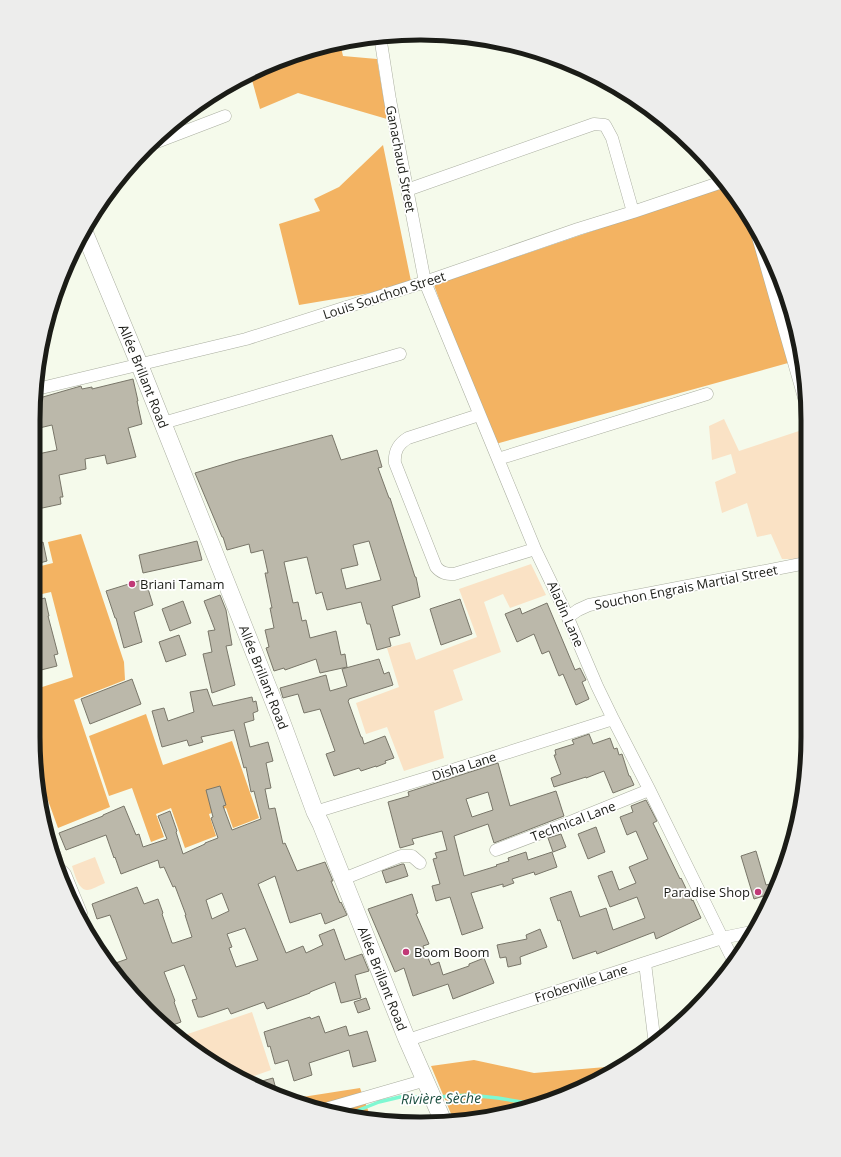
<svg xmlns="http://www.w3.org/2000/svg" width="841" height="1157" viewBox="0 0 841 1157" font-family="'Open Sans',sans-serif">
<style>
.green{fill:#fae2c5}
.forest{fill:#f3b362}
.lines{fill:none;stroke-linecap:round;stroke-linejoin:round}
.stream{stroke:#7ff8d2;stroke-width:3.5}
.building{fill:#bbb8aa;stroke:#797669;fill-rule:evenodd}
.street-casing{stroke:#aaaea0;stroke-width:13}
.secondary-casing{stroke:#aaaea0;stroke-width:18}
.street{stroke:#fff;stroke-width:12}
.secondary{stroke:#fff;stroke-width:17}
.poi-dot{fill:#c13977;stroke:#fff;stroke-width:1.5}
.labels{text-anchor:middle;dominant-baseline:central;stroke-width:3.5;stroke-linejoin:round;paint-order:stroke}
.street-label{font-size:13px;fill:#1b1c17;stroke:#fff}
.poi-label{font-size:13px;fill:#1b1c17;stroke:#fff;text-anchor:start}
.water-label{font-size:14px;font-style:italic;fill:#184c3d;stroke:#fff}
.rim{fill:none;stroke:#1b1c17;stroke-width:5}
</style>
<rect width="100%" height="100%" fill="#f5faeb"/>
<path class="green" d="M724,419L739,451L805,429L806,559H782L771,534L757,537L747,503L722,513L715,482L736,473L731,454L712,460L709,426Z
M531,564L546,595L510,608L503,594L484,602L501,652L453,670L463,700L434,711L444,758L404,771L387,727L366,734L356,703L399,687L387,648L410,642L416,660L477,637L459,589Z
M95,857L105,883C100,885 92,890 87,890C78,890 74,872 72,866Z
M252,1012L271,1070L243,1080L237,1076L233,1065L225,1068L179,1037Z"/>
<path class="forest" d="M340,43L343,56L377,59L387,119L298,93L260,109L250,73L320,46Z
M383,145L412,286L299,305L279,224L320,211L314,199L339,187Z
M728,185L749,221L788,363L492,445L434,285Z
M81,534L124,662L125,680L74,700L110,807L58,828L37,770L33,736V690L73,677L51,592L33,596V568L53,563L48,542Z
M146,714L163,765L232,741L259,818L233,828L226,808L209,814L216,836L185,848L171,808L156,814L164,837L151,842L132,788L109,796L89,736Z
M474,1060L534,1073L618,1066L569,1094L471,1121H454L431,1066Z
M360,1088L372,1121L296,1098Z"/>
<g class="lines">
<path class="stream" d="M437,1097L469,1095L498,1098L534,1104
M349,1114L379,1102L400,1097H427"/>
</g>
<path class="building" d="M133,379L138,401H137L142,424L128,428L136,457L107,464L105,455L85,459L86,469L59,475L63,497H60L61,504L33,510V455L57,450L52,425L35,429L33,420L36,399L81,386L82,389L92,387V389Z
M332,435L341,460L377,450L382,467L378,468L389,498H390L415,577H416L420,597L392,606L400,635L389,638L391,646L377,650L370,624H367L361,602L327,610L322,592L316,594L307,557L284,562L293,603L298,602L302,621L306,620L310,638L336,631L341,655L345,654L347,667L320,673L316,659L285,670L284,668L274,671L266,648L269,647L265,630L274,628L270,608H272L265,573H268L263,550L251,553L249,544L227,550L223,537H222L195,473L238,460ZM369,541L381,580L346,589L341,569L358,565L353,545Z
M36,525L41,543L43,542L47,561L36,564L33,553V526Z
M197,541L202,560L143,573L139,555Z
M145,579L153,605L134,612L142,642L124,648L116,618H115L106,591Z
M220,595L226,610L232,645L226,646L235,685L212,693L203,654L212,652L208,631L215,630L204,601Z
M45,598L49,616H48L58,654L54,655L57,666L41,670L37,655L33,656V601Z
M460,599L472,634L441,645L430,609Z
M183,601L191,623L170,631L162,609Z
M547,603L575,670L580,668L586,680L582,682L589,699L576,705L563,674L559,676L549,651L542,654L534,634L517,642L505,614L520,608L522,614Z
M179,635L186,655L166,662L159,642Z
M379,659L384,674L389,672L393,685L349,699V700L348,701L361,737H362L364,744L385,736L394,758L385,761L386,763L376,767V766L361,771L359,768L334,776L326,754L335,751L320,709L304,713L298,694L283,698L280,688L326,675L330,691L347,686L342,669Z
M132,679L141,704L90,724L81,699Z
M207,689L213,706L252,697L253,702L256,701L258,711L253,713L254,720L244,723L250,747L268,742L273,761L266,763L271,788L265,789L269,809L275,808L283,844L285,843L297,871L325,862L333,881H331L340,903L341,902L347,915L325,924L321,913L290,923L275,876L258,884L286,953L303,946L306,953L323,945L319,935L334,929L345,960L362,954L369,971L355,975L361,998L341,1003L335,982L310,992V993L267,1009L264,1002L231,1014L228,1008L202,1017H198L192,1000L197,999L184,965L164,972L175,1001L174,1002L181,1022L165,1028L110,965L127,959L110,915L97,919L92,904L137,887L144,904L158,899L163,913L162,914L172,943H174L192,937L185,915H186L175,886L173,887L164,867L160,868L158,860L121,874L115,857L114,858L106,835L66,850L59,833L103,816V815L124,806L136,835L139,834L143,847L167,839L158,816L170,811L177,831L176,832L183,854L205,844V843L218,838L211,818L213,817L206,790L220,786L226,805L223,806L232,830L261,819L254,791L251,792L246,767L244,768L234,730L201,737L203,742L189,746L187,740L162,747L152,711L164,708L168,721L194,712L190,692ZM222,893L229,911L212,919L206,900ZM245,928L258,960L236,967L229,948L232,947L227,934Z
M589,734L593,744L610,738L614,749L617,748L619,755L622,754L629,776H630L634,785L613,793L604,771L586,778V777L554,787L551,778L561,774L554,755H556L555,750L574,744L572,740Z
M498,763L510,806L556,791L564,816L494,843L488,824L454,836L464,876L497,866L496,865L509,861L508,858L526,852L528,860L552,852L557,867L535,875L534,872L512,879L514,883L503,887V884L471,893L483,928L462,935L450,897L436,901L432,886L440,884L433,859L437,858L435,853L447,850L442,831L412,839L414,844L400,848L388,802L409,796L408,792ZM488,792L493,810L472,817L466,799Z
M646,800L657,821L653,823L680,879L681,878L692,901L693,900L701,918L656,939L654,932L597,954L596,951L573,959L560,920L558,921L550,898L571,891L580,917L606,908L613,930L645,918L637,897L610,907L598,876L612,871L619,890L636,883L629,867L648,859L636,831L627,835L620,817L633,812L631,806Z
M596,827L605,852L588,859L578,834Z
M561,834L566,847L553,852L548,838Z
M756,851L766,885L770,884L773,893L754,899L741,856Z
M402,864H404L408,876L386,883L382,871Z
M412,894L418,913L416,914L429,944L423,946L431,965L439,962L443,975L469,966V964L484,958L494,983L453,999L448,984L413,996L404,968L395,972L368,909Z
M540,929L547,947L520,957L521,964L508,967L506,957L500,958L497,945L527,939L526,935Z
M366,998L370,1009L358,1013L354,1002Z
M319,1016L325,1033L346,1026L349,1036L367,1031L376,1061L353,1067L349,1050L309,1063L312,1075L294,1081L288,1060L275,1064L270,1046L268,1047L264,1032L310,1017L311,1019Z
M273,1078L277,1093L264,1088L262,1081Z"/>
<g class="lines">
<defs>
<path id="street" d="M380,36L390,100L425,282L535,549L565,611L597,686L613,719L649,789L734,962
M157,142L225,116
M407,190L594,124L605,125L612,138L633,212
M758,237L805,401
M37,389L246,339L425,282L578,229L633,212L725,181
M479,415L408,438C398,444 394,451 395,463L436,567C441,573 446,574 454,574L535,549
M163,423L400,354
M498,459L707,394
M568,617L578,610L589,605L806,563
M315,812L443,773L613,719
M45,827L56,859
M496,850L570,822L649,790
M62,871L65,874L81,913
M343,879L401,856H412L420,863
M645,963L655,1045
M408,1040L515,1005L722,938L756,931
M329,1108L426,1080"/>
<g id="secondary">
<path id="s1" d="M85,234L140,366L281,720L315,812L321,824L406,1037L443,1121"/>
</g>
</defs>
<use href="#street" class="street-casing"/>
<use href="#secondary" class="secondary-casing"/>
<use href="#street" class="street"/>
<use href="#secondary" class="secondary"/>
</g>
<g class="poi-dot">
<circle cx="132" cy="584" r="4"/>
<circle cx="758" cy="892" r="4"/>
<circle cx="406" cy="952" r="4"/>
</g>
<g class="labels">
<g class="street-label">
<text transform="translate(401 159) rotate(79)">Ganachaud Street</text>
<text transform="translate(384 295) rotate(-18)">Louis Souchon Street</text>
<text stroke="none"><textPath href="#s1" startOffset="154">Allée Brillant Road</textPath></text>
<text transform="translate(686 587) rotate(-11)">Souchon Engrais Martial Street</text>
<text transform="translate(566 614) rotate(66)">Aladin Lane</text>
<text stroke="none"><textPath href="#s1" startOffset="478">Allée Brillant Road</textPath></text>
<text transform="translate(464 766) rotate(-18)">Disha Lane</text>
<text transform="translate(573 821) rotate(-21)">Technical Lane</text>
<text stroke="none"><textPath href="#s1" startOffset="802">Allée Brillant Road</textPath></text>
<text transform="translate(581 983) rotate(-18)">Froberville Lane</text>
</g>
<g class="poi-label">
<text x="140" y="584">Briani Tamam</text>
<text x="750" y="892" text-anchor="end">Paradise Shop</text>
<text x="414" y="952">Boom Boom</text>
</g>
<g class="water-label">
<text transform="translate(441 1098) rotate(-1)">Rivière Sèche</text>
</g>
</g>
<path d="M0 0H841V1157H0ZM420 40H421A380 380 0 0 1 801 420V737A380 380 0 0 1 421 1117H420A380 380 0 0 1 40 737V420A380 380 0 0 1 420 40Z" fill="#ededec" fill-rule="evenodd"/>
<path class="rim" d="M420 40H421A380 380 0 0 1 801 420V737A380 380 0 0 1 421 1117H420A380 380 0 0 1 40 737V420A380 380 0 0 1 420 40Z"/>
</svg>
